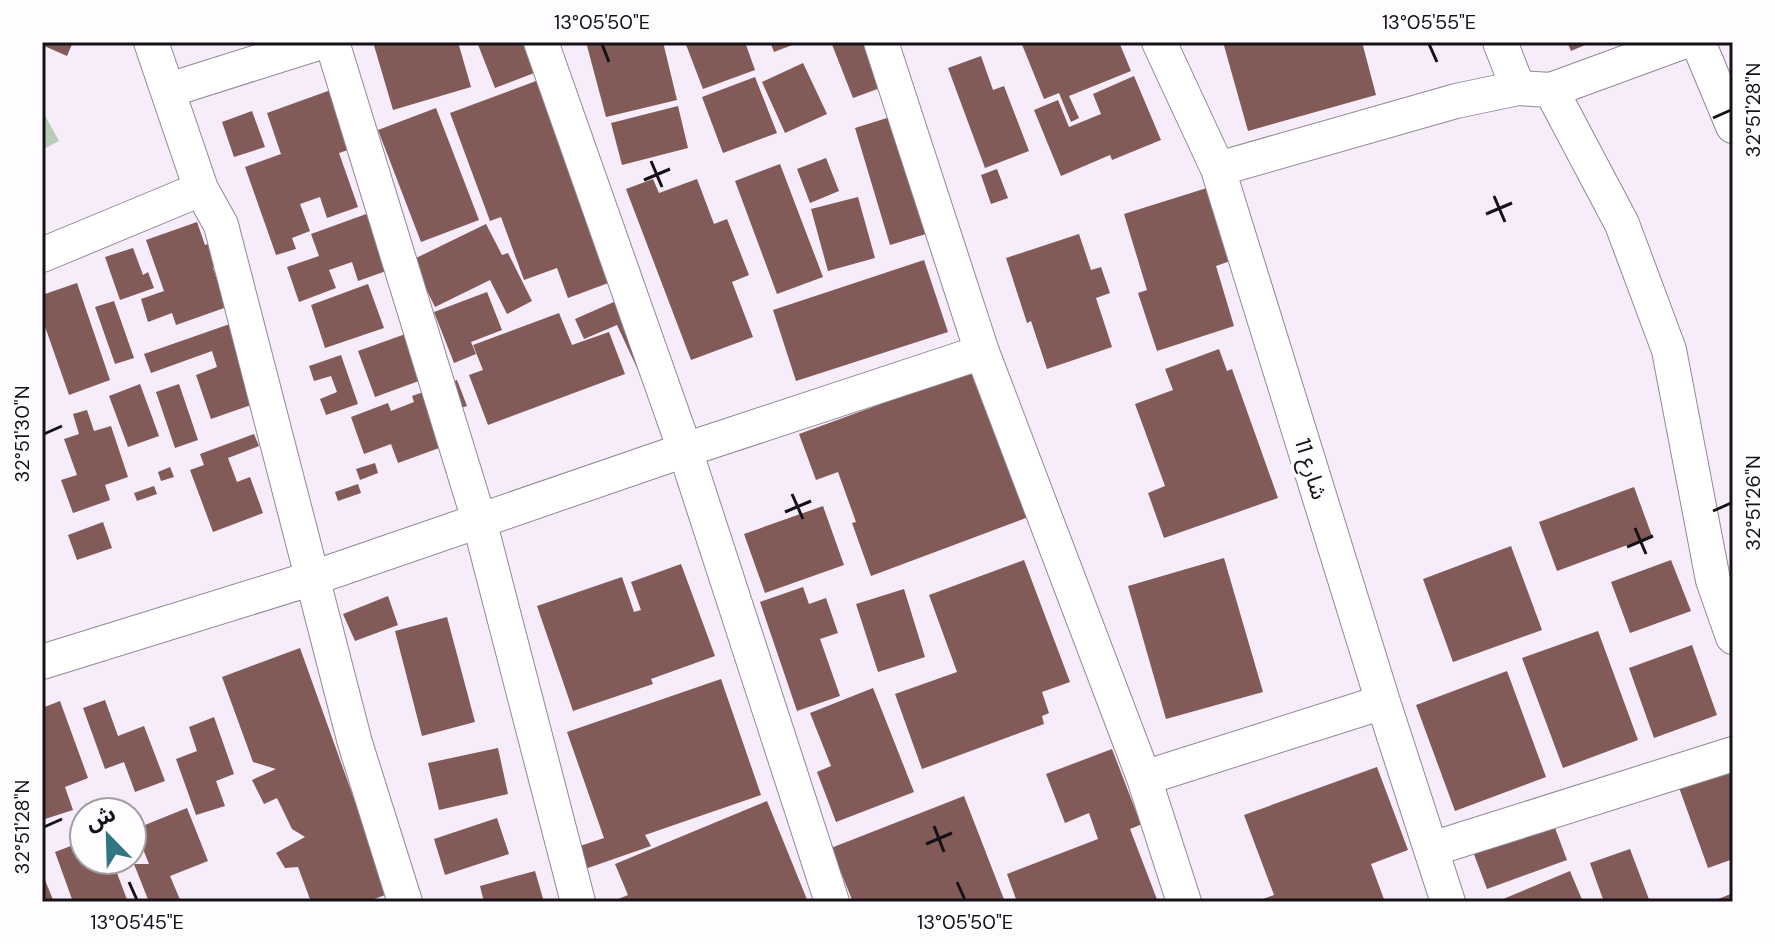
<svg xmlns="http://www.w3.org/2000/svg" width="1775" height="944" viewBox="0 0 1775 944" font-family="'DM Sans','Noto Sans Arabic',sans-serif">
<style>
.green{fill:#b8cdb6}
.building{fill:#825a57}
.lines{fill:none;stroke-linecap:round;stroke-linejoin:round}
.street-casing{stroke:#918896;stroke-width:36}
.street{stroke:#fff;stroke-width:34}
.ticks{fill:none;stroke:#151217;stroke-width:3}
.labels{text-anchor:middle;dominant-baseline:central;stroke-width:7;stroke-linejoin:round;paint-order:stroke}
.street-label{font-size:22px;fill:#151217;stroke:#fefcff}
.neatline{fill:none;stroke:#151217;stroke-width:3}
.ticks-label{font-size:20px;text-anchor:middle;fill:#151217}
</style>
<rect width="100%" height="100%" fill="#f6ecfa"/>
<path class="green" d="M42,110L59,141L42,150Z"/>
<path class="building" d="M42,42H73L67,56L42,45Z
M373,42H458L471,87L393,110Z
M477,42H555L563,62L495,88Z
M586,42H663L677,100L606,117Z
M685,42H745L755,70L703,89Z
M770,42H800L774,52Z
M831,42H897L910,77L853,98Z
M1021,42H1119L1131,71L1069,96L1079,118L1071,122L1059,93L1044,99Z
M1223,42H1362L1376,95L1248,131Z
M1567,42H1592L1571,51Z
M981,56L993,90L1004,86L1029,151L985,168L948,68Z
M803,63L827,114L785,133L762,82Z
M1134,76L1161,140L1112,160L1110,155L1061,176L1034,110L1058,100L1069,127L1101,114L1093,94Z
M755,77L777,133L723,153L702,97Z
M536,81L599,251L619,279L568,298L557,268L524,280L501,217L490,221L450,113Z
M339,87L360,146L339,153L358,207L327,218L320,197L300,204L310,231L292,238L296,249L276,255L245,167L281,154L267,113Z
M678,106L688,148L622,165L611,123Z
M436,108L479,220L421,242L378,130Z
M916,109L952,226L890,245L855,128Z
M252,111L265,147L234,157L222,122Z
M826,158L839,191L810,203L797,169Z
M780,164L823,277L777,294L735,181Z
M997,169L1008,198L991,204L981,175Z
M653,179L659,193L697,179L714,224L727,219L749,275L732,282L753,337L691,360L626,189Z
M1210,187L1233,260L1216,266L1234,326L1157,351L1138,293L1147,290L1124,214Z
M858,197L875,258L828,271L811,209Z
M369,213L389,270L358,281L352,262L329,270L336,288L299,302L287,267L319,256L311,234Z
M197,222L205,245L221,239L228,262L213,268L227,307L176,325L172,313L148,322L141,299L164,291L146,240Z
M486,224L502,255L508,253L532,301L507,314L490,280L435,307L412,260Z
M1079,234L1091,270L1101,267L1110,293L1096,298L1112,347L1047,369L1031,321L1027,323L1006,258Z
M133,248L143,275L148,272L154,288L120,300L105,257Z
M924,260L948,332L796,381L773,310Z
M77,283L110,380L69,395L42,318V295Z
M368,284L384,328L325,348L311,305Z
M641,290L670,355L638,370L617,325L584,339L575,319Z
M487,292L502,330L471,342L476,354L454,363L434,312Z
M114,301L134,358L115,364L95,307Z
M559,313L572,345L609,332L625,374L488,425L469,375L483,370L473,345Z
M247,318L274,397L211,419L196,375L217,367L212,351L151,373L144,354Z
M411,332L427,378L375,397L358,351Z
M1219,349L1227,371L1232,369L1278,498L1164,538L1148,493L1165,486L1135,404L1173,390L1165,369Z
M341,355L358,404L326,415L320,399L337,392L331,376L314,381L309,366Z
M971,371L996,438L1010,433L1039,513L871,576L852,523L856,522L838,472L816,480L799,434Z
M457,380L467,406L451,411L461,440L398,463L391,444L364,454L351,417L388,403L391,411L414,402L412,396Z
M140,384L159,436L128,447L109,396Z
M179,384L198,440L175,448L156,392Z
M87,410L94,431L111,426L128,477L105,485L110,500L73,513L61,480L77,475L64,439L79,434L73,414Z
M254,434L259,446L228,458L237,482L250,477L263,513L213,532L190,470L204,465L200,454Z
M375,463L378,473L360,480L356,469Z
M170,467L174,477L161,481L158,472Z
M358,484L361,493L338,501L335,492Z
M154,486L157,494L137,501L134,493Z
M1634,487L1652,536L1557,571L1539,522Z
M823,506L844,565L765,593L744,534Z
M103,522L112,548L77,560L68,535Z
M1511,546L1542,630L1453,662L1423,579Z
M1224,558L1263,692L1166,719L1128,586Z
M1024,560L1070,682L1042,692L1049,713L1042,716L1044,724L922,769L895,694L957,672L929,595Z
M1671,560L1691,611L1630,633L1611,582Z
M681,564L715,656L651,679L653,684L573,711L537,606L622,577L634,612L641,610L631,582Z
M803,587L809,604L826,598L838,633L820,639L840,696L797,711L760,602Z
M904,589L925,657L878,672L856,604Z
M388,596L398,625L355,641L343,614Z
M447,617L475,722L422,736L395,631Z
M1598,631L1638,740L1563,768L1522,658Z
M1692,645L1717,715L1654,738L1629,668Z
M300,648L388,894L366,902H311L298,867L285,868L276,853L305,837L292,829L277,798L264,804L252,780L276,769L253,762L222,677Z
M1507,671L1546,777L1455,811L1416,705Z
M721,679L761,795L645,835L651,846L585,869L574,848L604,838L567,732Z
M873,688L914,792L836,822L817,772L831,766L810,713Z
M105,700L118,736L144,726L165,781L135,792L124,762L105,769L83,708Z
M60,701L88,778L65,787L73,810L42,820V708Z
M214,717L234,774L216,781L225,806L196,815L176,759L197,751L189,727Z
M498,748L508,794L439,810L428,763Z
M1112,749L1140,822V825L1130,829L1158,902H1017L1007,874L1098,839L1089,813L1065,823L1046,774Z
M1733,761V859L1708,868L1677,782Z
M1377,767L1408,850L1371,864L1385,902H1254L1274,895L1244,815Z
M964,796L1005,902H853L831,848Z
M767,801L808,902H611L628,895L615,864Z
M187,808L208,861L170,876L181,902H149L134,864H149L135,829Z
M497,818L509,854L445,875L434,839Z
M1552,820L1567,860L1487,889L1472,849Z
M84,841V860H112L128,902H73L55,852Z
M1630,849L1650,902H1604L1590,863Z
M535,871L544,902H484L480,886Z
M1570,871L1583,902H1496Z
M42,873L54,902H42Z
M1733,893V902H1711Z"/>
<g class="lines">
<defs>
<path id="street" d="M332,42L479,520L578,902
M541,42L685,450L832,902
M881,42L982,352L1144,778L1184,902
M1159,42L1218,169L1383,702L1448,902
M1500,42L1518,88
M1698,42L1733,126
M169,90L321,42
M1551,90L1622,224L1669,350L1713,580L1733,637
M1218,169L1456,101L1518,88L1551,90L1682,42
M201,189L221,225L355,743L405,902
M42,255L201,189L151,42
M42,662L313,578L685,450L982,352
M1144,778L1383,702
M1432,849L1733,754"/>
</defs>
<use href="#street" class="street-casing"/>
<use href="#street" class="street"/>
</g>
<path class="ticks" d="M602,44L609,62M1429,44L1437,62M1713,118L1731,110M651,161L662,187M644,180L670,169M1494,196L1505,222M1486,214L1512,203M44,434L62,426M792,494L803,519M1713,511L1731,503M785,512L811,501M1635,528L1646,554M1627,547L1653,536M934,826L944,852M44,827L62,819M926,844L952,833M129,882L137,900M957,882L965,900"/>
<g class="labels">
<g class="street-label">
<text transform="translate(1311 469) rotate(73)">شارع 11</text>
</g>
</g>
<rect width="1775" height="944" fill="none" stroke="#fefcff" stroke-width="88"/>
<g transform="translate(108 836) rotate(337)"><circle r="38" fill="#fefcff" stroke="#a19ea2" stroke-width="2"/>
<path d="M0-6L14 30L0 20L-14 30Z" fill="#307782"/>
<text y="-12" font-size="22" font-weight="bold" text-anchor="middle" fill="#151217">ش</text>
</g>
<rect x="44" y="44" width="1687" height="856" class="neatline"/>
<g class="ticks-label">
<text x="602" y="29">13°05'50"E</text>
<text x="1429" y="29">13°05'55"E</text>
<text transform="translate(1753 110) rotate(-90)" y="7">32°51'28"N</text>
<text transform="translate(22 434) rotate(-90)" y="7">32°51'30"N</text>
<text transform="translate(1753 503) rotate(-90)" y="7">32°51'26"N</text>
<text transform="translate(22 827) rotate(-90)" y="7">32°51'28"N</text>
<text x="137" y="929">13°05'45"E</text>
<text x="965" y="929">13°05'50"E</text>
</g>
</svg>
